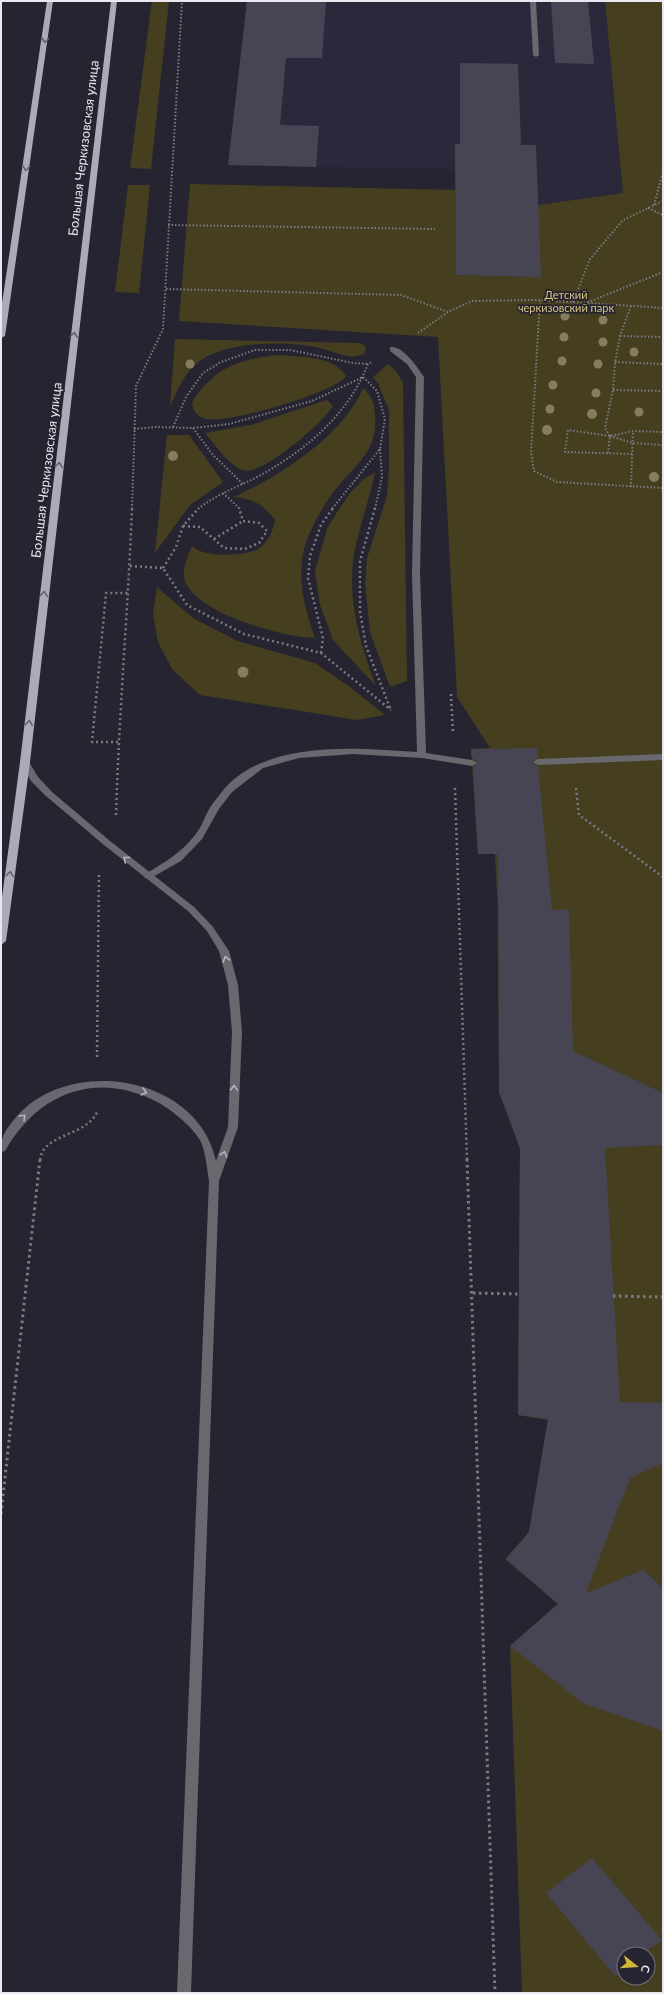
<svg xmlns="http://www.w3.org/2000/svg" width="664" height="1994" viewBox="0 0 664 1994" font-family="Lato,sans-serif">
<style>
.built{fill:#2c283c}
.green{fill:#453e1f;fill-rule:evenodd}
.building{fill:#474553}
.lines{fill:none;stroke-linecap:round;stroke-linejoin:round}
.path-far2{stroke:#7c7a85;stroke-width:2;stroke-dasharray:1.5 2;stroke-linecap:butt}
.path-far1{stroke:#7c7a85;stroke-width:2.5;stroke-dasharray:2 3;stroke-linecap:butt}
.path{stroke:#7c7a85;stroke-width:3;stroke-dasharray:2.5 3.5;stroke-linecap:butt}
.service{fill:#69686f;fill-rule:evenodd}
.tertiary{fill:#69686f;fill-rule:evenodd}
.primary{fill:#acaab9;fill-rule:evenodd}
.tree{fill:#867c5f}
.oneway{stroke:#63606e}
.oneway2{stroke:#b6b5bd}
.labels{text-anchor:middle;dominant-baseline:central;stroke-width:3.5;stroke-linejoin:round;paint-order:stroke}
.far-park-label{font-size:11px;fill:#d4c484;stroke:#272431}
.street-label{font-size:13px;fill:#e9e8f1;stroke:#272431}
</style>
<rect width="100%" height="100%" fill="#272431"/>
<path class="built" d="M247,1H605L623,193L538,205L495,170L228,165Z"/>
<path class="green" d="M152,1H169L151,169L130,168Z
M605,1H663V1993H522L510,1646L558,1604L505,1559L529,1532L548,1420L518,1415L520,1148L499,1092L498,911L495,854H478L471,749L490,748L457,697L438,337L179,321L190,184L456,190L455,203L538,205L623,193ZM624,1954H648V1978H624Z
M128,185H150L139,293L115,292Z
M175,339L358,343L363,344L366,348L364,354C348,361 335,351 320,348C287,340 215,340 191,369C182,379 176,394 170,406Z
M280,355C300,357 335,356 346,376C335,393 227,424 206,419C196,416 193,411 192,402C215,367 239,359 280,355Z
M388,364L396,371L403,383L407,681L390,687L370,632L365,583L367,558L387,496L389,469V410L378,383L373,377Z
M363,388C372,396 374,403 375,415C378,455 352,466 332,494C322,508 308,533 304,549C297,579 305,610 315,638C284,638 196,613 185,581C181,570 188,556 192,546C195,548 199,551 203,552C215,556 247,556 258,549C268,543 273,531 275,520C262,504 255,499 234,497C280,476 343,436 363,388Z
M327,400L333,406C324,422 260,478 242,470C228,464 215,445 205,433L251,425Z
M167,435H189L223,482L190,505L155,553Z
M375,473C369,501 359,527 354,554C347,600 360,644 376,686L333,640L320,605L315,571L327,529L339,509L351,492L365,478Z
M157,587L193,618L237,641L315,663L350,687L385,715L357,720L200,695L172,669L158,642L153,614Z"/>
<path class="building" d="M247,1H326L322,58H286L280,125L319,126L316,167L228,165Z
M551,1H588L594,64L555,63Z
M460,63L518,64L521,145H536L541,277L456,275L455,144H460Z
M537,748L538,758L532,763L538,766L552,910L569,909L573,1051L663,1093V1145L605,1148L620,1402L663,1403V1463L630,1478L586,1593L643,1570L663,1588V1731L583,1703L510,1646L558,1604L506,1559L529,1532L548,1419L518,1415L520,1148L499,1092L498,854H478L473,767L478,762L472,758L471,749Z
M592,1858L662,1940L643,1954H624V1969L615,1976L546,1893Z"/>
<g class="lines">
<path class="path-far2" d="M654,205L663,172
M648,208L663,215
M168,225L435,229
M166,289L401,295L448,312
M540,300L531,452L534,471L557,482L663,488
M573,302L590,259L623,220L663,201
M588,303L663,308
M418,333L448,312L472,301L533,300L586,303L663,272
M620,336L663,337
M615,362L663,364
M613,390L663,391
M173,427L186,397L203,373L221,362L255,350H290L353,363L368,364
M193,428L213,455L243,484
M134,429L156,427L193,428L229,424L312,401L363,377L377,391L385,419L380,449L332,509
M610,436L633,443L663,445
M608,453L610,436L605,428L613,390L615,362L620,336L631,306
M632,454L565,452L568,430L610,436L633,431L663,432
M631,487L633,431
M223,493L240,509
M132,509L136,386L163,329L182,1
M198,509C217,494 238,487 259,476C306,450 348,415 368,364L372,362
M375,509L382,477L380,449"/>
<path class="path-far1" d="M375,508L360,561V611L366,646L390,708
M183,526L200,527L224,548L245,549L259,543L267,531L259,523L243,521L239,508
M214,539L243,521
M130,566L163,568L187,605L244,634L321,653L391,710
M163,568L176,547L183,526L199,508
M321,653L323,638L308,578L310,556L321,525L333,508
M451,694L453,733
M118,742H92L106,593H129
M455,788L467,1160
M576,788L579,815L663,877
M116,815C119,712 128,610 132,508
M97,1057L99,872
M40,1160C43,1133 86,1137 97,1112"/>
<path class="path" d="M467,1159L495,1993
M473,1293L519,1294
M613,1296L663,1297
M1,1514L40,1159"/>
<path class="service" d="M530,1H536L539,55L536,57L533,55Z
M390,347C403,345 418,368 424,377L420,574L426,753L472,760L477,763L472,766L422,758L353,754L299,758L263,768L232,792L219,809L202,839L181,861L151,878H145L143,876L145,874C164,863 181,853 195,835C202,827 205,815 211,806C215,800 220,795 224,789C269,739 357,748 417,752L412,574L416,377L407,364L390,351Z
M663,754V760L538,765L533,762L538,759Z"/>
<path class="tertiary" d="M25,759L28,760L38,777L52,792L110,841L194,907L213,927L229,951L238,985L242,1032L238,1127L219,1181L191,1993H177L209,1181C207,1169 206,1154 201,1142C194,1128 173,1111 159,1103C97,1070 39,1092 5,1151L1,1152C1,1134 7,1128 18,1115C73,1055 199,1077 216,1161L228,1127L232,1032L228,985L219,951L207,931L188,911L104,845L46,796L31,781L20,762Z"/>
<path class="primary" d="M47,1H53L5,336L1,338V310Z
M111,1H117L30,762L6,941L1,945V905L20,762Z"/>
</g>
<g class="tree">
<circle cx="565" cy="316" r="4.5"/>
<circle cx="603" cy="320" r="4.5"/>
<circle cx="564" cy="337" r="4.5"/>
<circle cx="603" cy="342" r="4.5"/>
<circle cx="634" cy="352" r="4.5"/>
<circle cx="562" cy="361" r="4.5"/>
<circle cx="190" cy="364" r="4.5"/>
<circle cx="598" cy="364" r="4.5"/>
<circle cx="553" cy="385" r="4.5"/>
<circle cx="596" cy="393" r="4.5"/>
<circle cx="550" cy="409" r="4.5"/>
<circle cx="639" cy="412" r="4.5"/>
<circle cx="592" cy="414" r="5"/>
<circle cx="547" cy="430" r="5"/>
<circle cx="173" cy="456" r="5"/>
<circle cx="654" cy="477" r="5"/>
<circle cx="243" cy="672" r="5.5"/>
</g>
<defs><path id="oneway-chevron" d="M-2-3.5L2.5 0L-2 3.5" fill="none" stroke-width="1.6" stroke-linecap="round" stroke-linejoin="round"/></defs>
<g class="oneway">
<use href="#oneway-chevron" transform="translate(45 40) rotate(98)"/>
<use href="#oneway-chevron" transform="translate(26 168) rotate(98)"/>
<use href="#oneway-chevron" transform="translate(74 335) rotate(-83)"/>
<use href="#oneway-chevron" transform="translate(59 465) rotate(-83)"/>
<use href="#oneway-chevron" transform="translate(44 594) rotate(-83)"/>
<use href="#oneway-chevron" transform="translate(29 723) rotate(-83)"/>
<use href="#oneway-chevron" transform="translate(10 874) rotate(-82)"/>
</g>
<g class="oneway2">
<use href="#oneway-chevron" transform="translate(126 859) rotate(-142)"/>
<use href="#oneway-chevron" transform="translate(226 959) rotate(-105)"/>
<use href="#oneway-chevron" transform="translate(234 1088) rotate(-88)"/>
<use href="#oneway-chevron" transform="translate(144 1092) rotate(16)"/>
<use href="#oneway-chevron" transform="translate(23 1117) rotate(-45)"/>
<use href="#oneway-chevron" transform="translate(224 1154) rotate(-71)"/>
</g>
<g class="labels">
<g class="far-park-label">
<text x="566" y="294">Детский<tspan x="566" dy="13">черкизовский парк</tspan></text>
</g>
<g class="street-label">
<text transform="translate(83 148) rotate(-83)">Большая Черкизовская улица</text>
<text transform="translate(46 470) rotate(-83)">Большая Черкизовская улица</text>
</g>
</g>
<rect width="664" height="1994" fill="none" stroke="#e9e8f1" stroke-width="4"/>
<g transform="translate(636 1966) rotate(107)"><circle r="19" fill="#272431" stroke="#75727e"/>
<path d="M0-3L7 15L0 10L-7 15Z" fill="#d3b635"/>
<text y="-6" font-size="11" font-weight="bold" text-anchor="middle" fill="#e9e8f1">С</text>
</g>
</svg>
